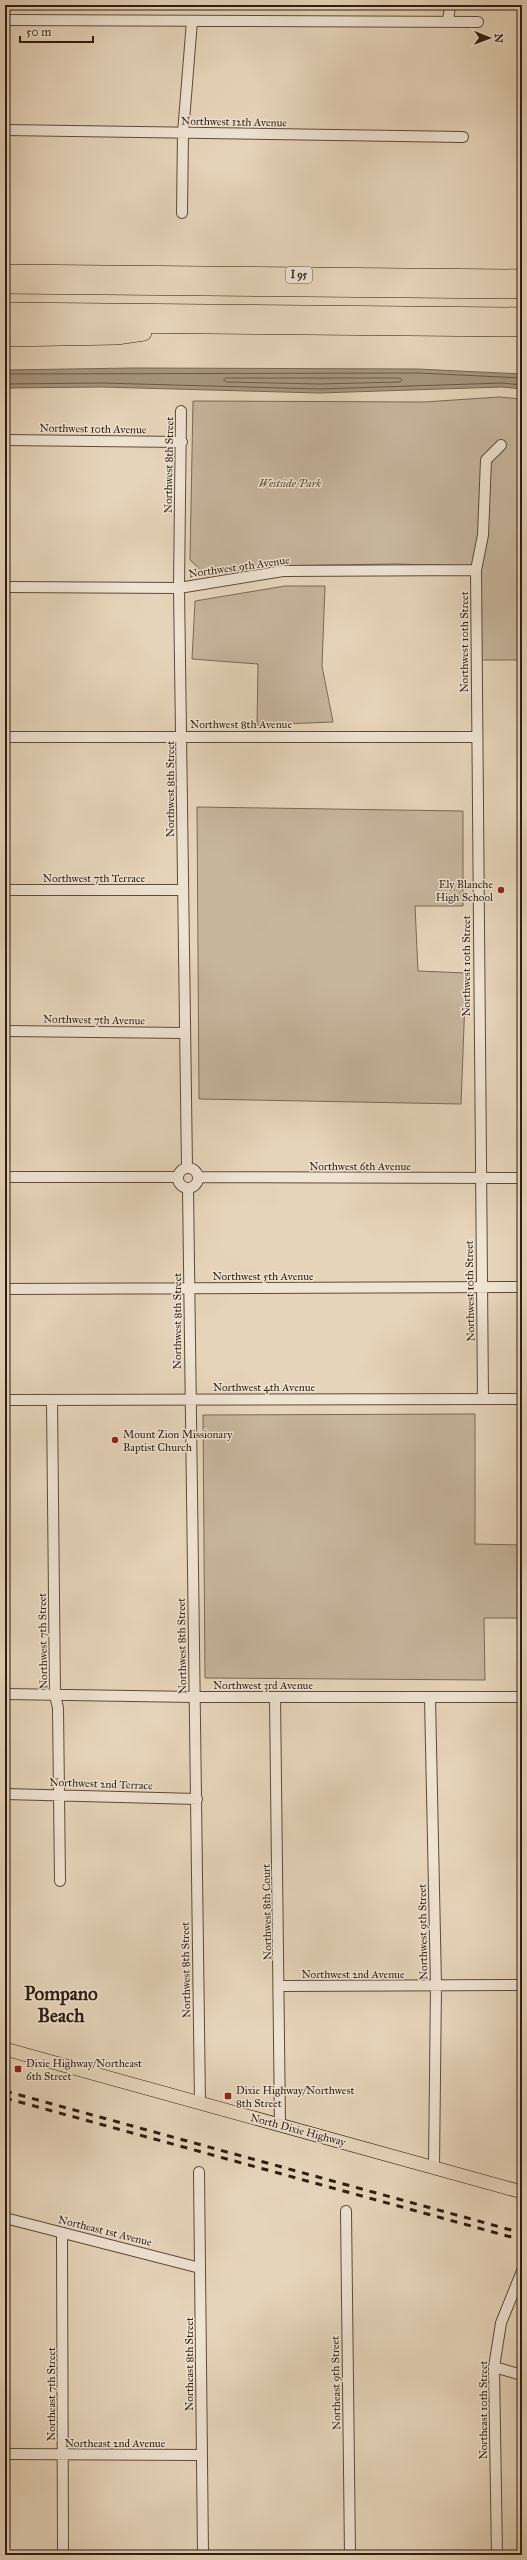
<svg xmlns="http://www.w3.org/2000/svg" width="527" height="2560" viewBox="0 0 527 2560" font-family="'IM FELL Great Primer',serif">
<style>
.green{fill:#c7b59d;stroke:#7a6956}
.water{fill:#a79680;stroke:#776653}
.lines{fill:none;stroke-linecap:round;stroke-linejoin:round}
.shore{stroke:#6a5a48;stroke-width:1}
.minor-casing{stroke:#5c4b3a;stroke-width:12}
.major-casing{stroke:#2e1d10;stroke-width:14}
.highway-casing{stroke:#2e1d10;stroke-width:16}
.minor{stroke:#efe3d2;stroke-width:10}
.major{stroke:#e6d4ba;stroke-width:13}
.highway{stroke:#e6d4ba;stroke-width:15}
.rail{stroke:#2e1d10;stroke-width:3;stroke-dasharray:7 7;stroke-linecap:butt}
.poi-dot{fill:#8f2418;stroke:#efe3d2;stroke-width:1.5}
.labels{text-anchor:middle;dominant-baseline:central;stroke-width:3;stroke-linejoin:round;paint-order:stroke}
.shield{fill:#efe3d2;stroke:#68584a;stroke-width:1}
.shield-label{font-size:10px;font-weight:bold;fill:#2e1d10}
.street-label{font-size:11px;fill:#2e1d10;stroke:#efe3d2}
.park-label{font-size:11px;font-style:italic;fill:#5c4b3a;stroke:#efe3d2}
.poi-label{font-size:11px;fill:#2e1d10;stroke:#efe3d2;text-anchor:start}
.town-label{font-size:19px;font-weight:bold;fill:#2e1d10;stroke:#efe3d2}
</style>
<rect width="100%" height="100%" fill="#e6d4ba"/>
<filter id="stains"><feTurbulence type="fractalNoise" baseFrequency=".005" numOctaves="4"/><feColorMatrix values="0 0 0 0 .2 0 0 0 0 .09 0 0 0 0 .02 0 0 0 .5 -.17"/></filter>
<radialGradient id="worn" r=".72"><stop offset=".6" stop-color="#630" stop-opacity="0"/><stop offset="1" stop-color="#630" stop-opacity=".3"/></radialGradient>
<path class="green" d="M499,397L522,399V660H480L479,566L393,564L262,566L207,576L190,560L193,401L424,402Z
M285,586H325L322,666L333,722L257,725L258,664L192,659L195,601Z
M197,807L463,811V906H415L418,971L466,973L461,1104L199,1099Z
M475,1414V1544L522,1545V1618H484L485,1680L205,1678L203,1415Z"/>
<path class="water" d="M133,368L418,369L522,374V389L502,387L319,393L102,387L5,388V370Z"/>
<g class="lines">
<path class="shore" d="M5,374L418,373L522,378
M226,378H400L402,380L400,382L319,384L226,382L224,380Z
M5,384L102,383L319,389L502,383L522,385"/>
<defs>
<path id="minor" d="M5,20L478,22
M448,22L450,5
M5,130L463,137
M182,213L183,133L192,21
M181,411L179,588L187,1168
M5,440L182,442
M5,587L179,588L283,571L476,570
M5,737H477
M5,890H183
M5,1031L184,1033
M178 1178a10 10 0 1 1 20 0a10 10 0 1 1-20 0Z
M5,1177H178
M198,1177L522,1178
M188,1188L200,2103
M5,1289L522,1287
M483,1399L476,570L483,535L486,460L501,445
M5,1400L522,1399
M52,1400L55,1695L58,1708L60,1881
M5,1694L195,1697H522
M275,1697L280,2125
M430,1697L436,1985L434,2167
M5,1794L197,1799
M280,1986L522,1985
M199,2172L203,2555
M346,2211L350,2555
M5,2218L200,2268
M62,2233L63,2555
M494,2367L522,2375
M5,2454L201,2455
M497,2555L494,2367L501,2323L522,2271"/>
<path id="major" d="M5,2049L522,2192"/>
<path id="highway" d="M5,272L522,277
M5,286L522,291
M5,310L522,315
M5,324L522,329
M5,339L117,337L144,333"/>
</defs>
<use href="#minor" class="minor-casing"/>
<use href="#major" class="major-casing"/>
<use href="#highway" class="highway-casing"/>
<use href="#minor" class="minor"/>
<use href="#major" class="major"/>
<use href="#highway" class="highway"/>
<path class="rail" d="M5,2091L522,2233
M5,2098L522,2240"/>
</g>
<g class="poi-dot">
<circle cx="501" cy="890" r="4"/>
<circle cx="115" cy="1440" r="4"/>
<rect x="14" y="2065" width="8" height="8" rx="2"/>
<rect x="224" y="2092" width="8" height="8" rx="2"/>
</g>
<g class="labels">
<rect class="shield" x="286" y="267" width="26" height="16" rx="3"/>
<g class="shield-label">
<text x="299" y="275">I 95</text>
</g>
<g class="street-label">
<text transform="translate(234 122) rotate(1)">Northwest 12th Avenue</text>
<text transform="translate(93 429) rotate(1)">Northwest 10th Avenue</text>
<text transform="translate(169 465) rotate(-89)">Northwest 8th Street</text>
<text transform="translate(239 567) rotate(-8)">Northwest 9th Avenue</text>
<text transform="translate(464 642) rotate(-90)">Northwest 10th Street</text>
<text x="241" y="724">Northwest 8th Avenue</text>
<text transform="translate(170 789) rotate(-90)">Northwest 8th Street</text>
<text x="94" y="878">Northwest 7th Terrace</text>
<text transform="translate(466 966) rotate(-90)">Northwest 10th Street</text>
<text transform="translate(94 1020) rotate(1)">Northwest 7th Avenue</text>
<text x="360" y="1166">Northwest 6th Avenue</text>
<text x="263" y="1276">Northwest 5th Avenue</text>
<text transform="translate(470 1291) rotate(-91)">Northwest 10th Street</text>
<text transform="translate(177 1321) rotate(-90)">Northwest 8th Street</text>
<text x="264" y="1387">Northwest 4th Avenue</text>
<text transform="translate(43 1641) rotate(-91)">Northwest 7th Street</text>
<text transform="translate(182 1646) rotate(-91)">Northwest 8th Street</text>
<text x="263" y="1685">Northwest 3rd Avenue</text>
<text transform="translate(101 1784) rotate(2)">Northwest 2nd Terrace</text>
<text transform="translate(267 1912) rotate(-91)">Northwest 8th Court</text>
<text transform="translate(423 1932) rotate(-91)">Northwest 9th Street</text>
<text transform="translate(186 1970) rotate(-91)">Northwest 8th Street</text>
<text x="353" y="1974">Northwest 2nd Avenue</text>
<text transform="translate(298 2130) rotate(15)">North Dixie Highway</text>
<text transform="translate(105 2231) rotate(14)">Northeast 1st Avenue</text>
<text transform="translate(189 2364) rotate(-90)">Northeast 8th Street</text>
<text transform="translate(336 2383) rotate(-91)">Northeast 9th Street</text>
<text transform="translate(51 2394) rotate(-90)">Northeast 7th Street</text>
<text transform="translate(483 2410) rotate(-90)">Northeast 10th Street</text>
<text x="115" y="2443">Northeast 2nd Avenue</text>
</g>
<g class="park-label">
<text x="290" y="483">Westside Park</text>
</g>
<g class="poi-label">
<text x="493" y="884" text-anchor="end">Ely Blanche<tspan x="493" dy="13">High School</tspan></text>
<text x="123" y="1434">Mount Zion Missionary<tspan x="123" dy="13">Baptist Church</tspan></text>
<text x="26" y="2063">Dixie Highway/Northeast<tspan x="26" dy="13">6th Street</tspan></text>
<text x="236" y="2090">Dixie Highway/Northwest<tspan x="236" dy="13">8th Street</tspan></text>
</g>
<g class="town-label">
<text x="61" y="1993">Pompano<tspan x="61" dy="22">Beach</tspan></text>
</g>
</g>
<rect width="527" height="2560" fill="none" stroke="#e6d4ba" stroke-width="20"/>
<rect x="6" y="6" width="515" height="2548" fill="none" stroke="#2e1d10" stroke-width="2"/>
<rect x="10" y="10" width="507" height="2540" fill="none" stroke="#2e1d10"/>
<g transform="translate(489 38) rotate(91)" stroke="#efe3d2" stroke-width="3" paint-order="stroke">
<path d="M0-3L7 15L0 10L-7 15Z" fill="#2e1d10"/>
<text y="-6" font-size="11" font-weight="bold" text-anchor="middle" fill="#2e1d10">N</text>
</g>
<path d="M20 36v6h73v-6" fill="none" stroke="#2e1d10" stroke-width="2"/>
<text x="26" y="36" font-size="12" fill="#2e1d10" stroke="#efe3d2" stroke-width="3" paint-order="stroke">50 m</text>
<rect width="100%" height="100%" filter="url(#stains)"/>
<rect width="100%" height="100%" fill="url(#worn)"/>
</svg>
